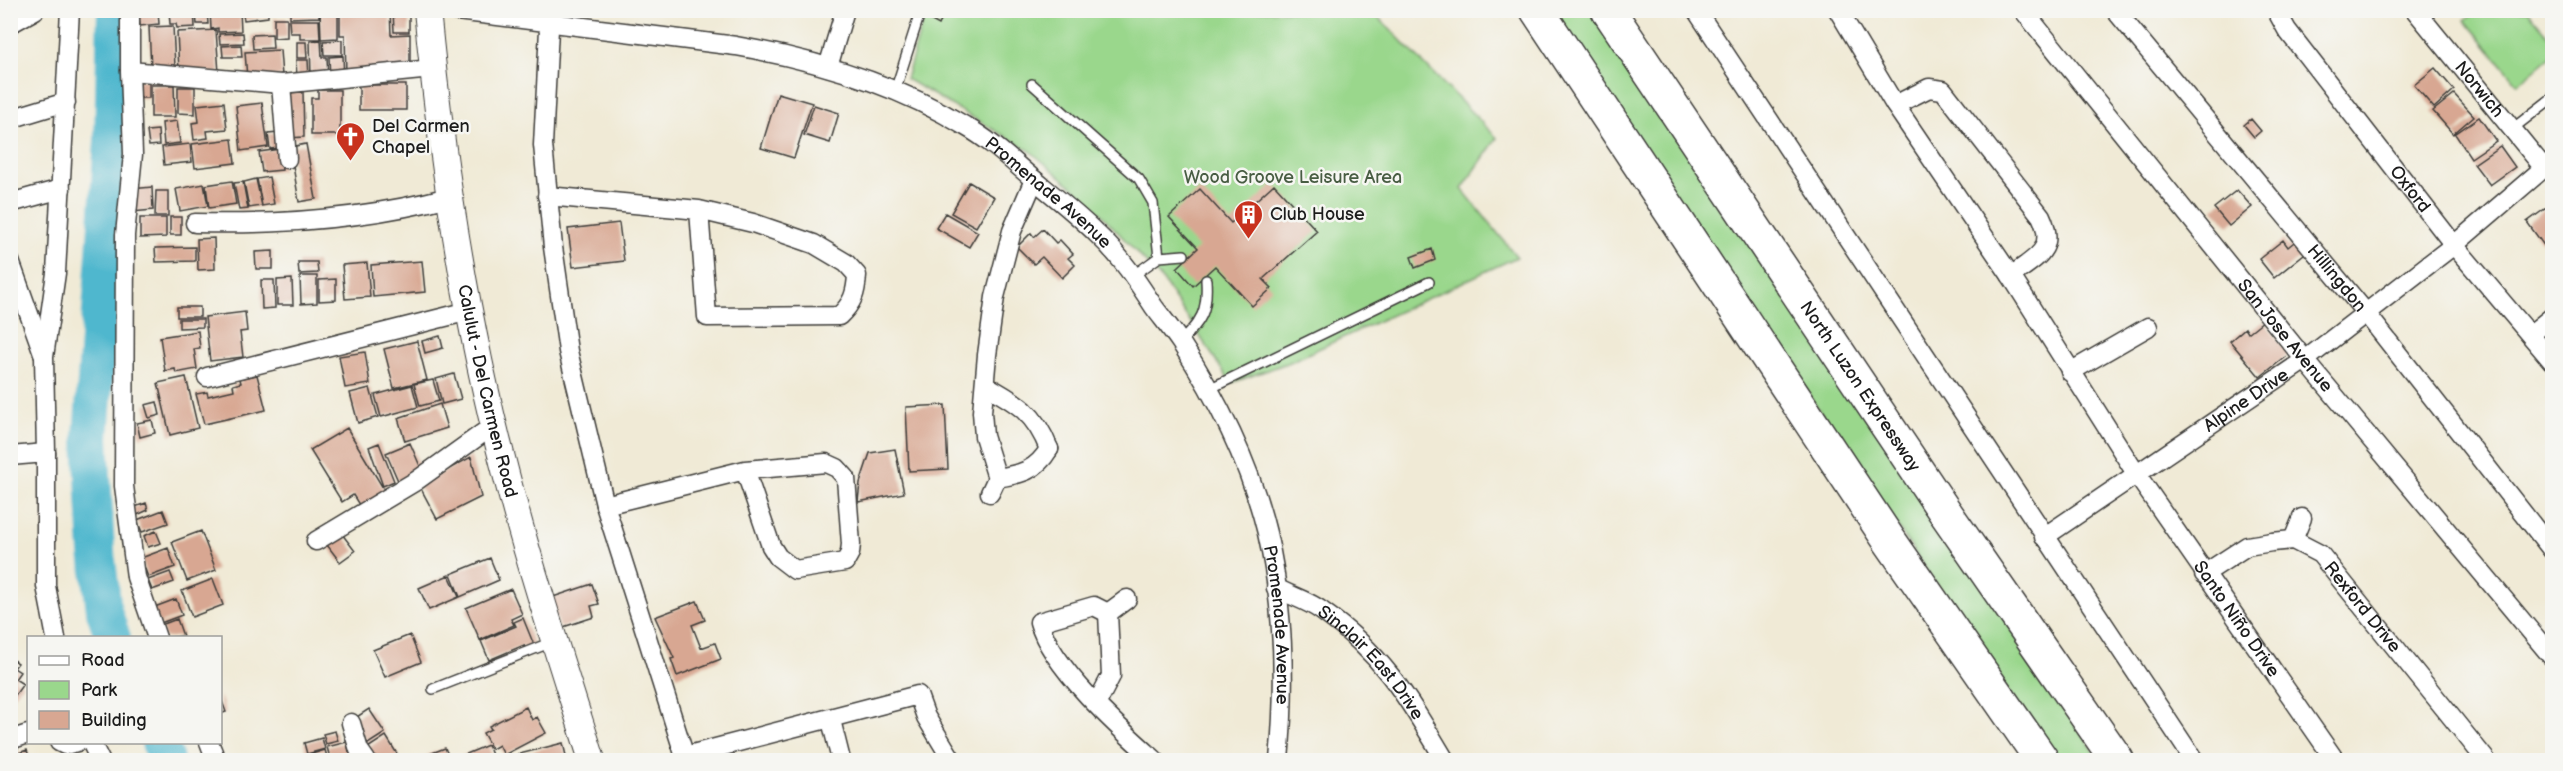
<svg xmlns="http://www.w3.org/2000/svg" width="2563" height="771" viewBox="0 0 2563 771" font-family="'Balsamiq Sans',sans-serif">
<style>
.green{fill:#9ad78c;stroke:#5b7a54;stroke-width:1.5}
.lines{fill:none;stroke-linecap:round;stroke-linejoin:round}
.river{stroke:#50b7ce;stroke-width:36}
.building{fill:#d8a792}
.service-casing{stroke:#3c3b38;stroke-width:12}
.minor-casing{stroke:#3c3b38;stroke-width:21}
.secondary-casing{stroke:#3c3b38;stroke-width:28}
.motorway-casing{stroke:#3c3b38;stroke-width:36}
.service{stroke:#fff;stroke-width:9}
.minor{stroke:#fff;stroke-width:18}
.secondary{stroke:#fff;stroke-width:26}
.motorway{stroke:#fff;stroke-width:33}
.labels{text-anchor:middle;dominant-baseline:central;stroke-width:5;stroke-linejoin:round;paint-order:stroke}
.street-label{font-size:18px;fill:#1c1c1c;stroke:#f6f6f2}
.poi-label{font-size:18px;fill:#1c1c1c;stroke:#f6f6f2;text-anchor:start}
.park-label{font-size:18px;fill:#485d43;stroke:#f6f6f2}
</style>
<rect width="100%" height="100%" fill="#f6f6f2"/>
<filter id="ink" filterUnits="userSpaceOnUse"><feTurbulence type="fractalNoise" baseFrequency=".0167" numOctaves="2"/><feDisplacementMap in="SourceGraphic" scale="12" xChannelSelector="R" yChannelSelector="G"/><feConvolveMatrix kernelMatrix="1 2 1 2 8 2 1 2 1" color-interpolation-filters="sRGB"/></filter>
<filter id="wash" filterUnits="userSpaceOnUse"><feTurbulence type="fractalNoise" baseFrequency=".008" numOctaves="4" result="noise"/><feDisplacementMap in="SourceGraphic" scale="24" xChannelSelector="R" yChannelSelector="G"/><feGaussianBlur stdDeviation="1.35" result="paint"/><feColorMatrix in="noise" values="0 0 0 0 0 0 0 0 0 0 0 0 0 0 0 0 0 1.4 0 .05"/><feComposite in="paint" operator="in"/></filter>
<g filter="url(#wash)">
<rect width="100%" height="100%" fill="#f0ead6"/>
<path class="green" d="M926,11H1372L1497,138L1462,189L1517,257L1290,362L1231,383L1163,281L1088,200L1029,150L906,79Z
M1551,11H1596L2100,760H2054Z
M2476,11H2528L2552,39V55L2518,84L2465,20Z"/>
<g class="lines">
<path class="river" d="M113,638L104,611L97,552L91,438L112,141L115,10
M159,742L166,760"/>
</g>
<g id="blocks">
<path class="building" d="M144,10H158L159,24L140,26L139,14H144Z
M169,10H194L195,27L177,28L176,24H170Z
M210,10H240L241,31L218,32V28L211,29Z
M242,10H268V17L244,20Z
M290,10H319V17L290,18Z
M320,10H338V38L321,39Z
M340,10H390L391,35L410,34V69L346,74L345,35H340Z
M393,10H409V32H394Z
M930,10H946L939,25L926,18Z
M207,11L208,24H197L196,12Z
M274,18H287V37L274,38Z
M289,20H319L320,39H300V33H290Z
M173,26L175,67L151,68L149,27Z
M216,30L219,73L179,70L177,32Z
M243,33L244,43L220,44L219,34Z
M272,34L273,48L253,49L252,35Z
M321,40L322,57H327L328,79H311L310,41Z
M342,40V55H324L323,41Z
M297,42H306L307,58H297Z
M241,45L242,57H223L222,46Z
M280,50L282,76L247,78L245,52Z
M343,56L344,78H330L329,57Z
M296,60H308L309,78L297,79Z
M2435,68L2454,90L2434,108L2414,85Z
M134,80H149V98H134Z
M151,85H174L175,117H151Z
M359,85H406V110H359Z
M178,87H195V114L178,113Z
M318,90H340V135H311V98H318Z
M303,92L304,137L288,138L286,93Z
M778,93L812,103L794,158L761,148Z
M2454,94L2474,116L2453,134L2433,111Z
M224,102L227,129L207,131L208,138L194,140L192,123L199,122L197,105Z
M262,103L268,147L241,151L236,106Z
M814,105L839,113L830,143L804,135Z
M2479,117L2496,141L2471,158L2455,134Z
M2251,119L2261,131L2254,137L2244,125Z
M177,121L180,143L164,145L162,123Z
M158,130L159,145L149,146L147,131Z
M278,133L280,148L270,149L268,134Z
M232,139L235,163L195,168L192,144Z
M190,144L192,162L164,165L162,147Z
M306,144L316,199L299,202L290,147Z
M2500,146L2515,167L2490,185L2474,164Z
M280,149L282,170L262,172L259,152Z
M269,177L274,204L262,206L257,179Z
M256,179L262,206L249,208L244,182Z
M232,181L236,204L209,208L206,185Z
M243,182L248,209L239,210L234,183Z
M969,182L994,197L976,227L951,213Z
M204,184L208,206L180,211L176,189Z
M1274,184L1317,231L1263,279L1272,288L1252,306L1215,266L1193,286L1177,268L1198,248L1169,217L1200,189L1231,223Z
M152,187L153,210L132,212L131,189Z
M2237,190L2252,207L2229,226L2214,208Z
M156,191H168V216H155Z
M2546,208L2552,217V241L2545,247L2527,222Z
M945,213L978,232L969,247L936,228Z
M170,217H181V235H170Z
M140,218H166V237L140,238Z
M619,223L624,261L573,267L568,229Z
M1043,229L1056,243L1060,240L1073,254L1068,258L1075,265L1062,278L1042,257L1034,264L1017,247L1031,233L1034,237Z
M214,238L215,269L198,270L197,239Z
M2299,238L2309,250L2274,278L2259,259L2283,240L2288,247Z
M195,247V261L156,262L155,248Z
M1432,249L1435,260L1415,268L1411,257Z
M273,251V269H256L255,252Z
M422,261L425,292L373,297L371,265Z
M298,262H317L318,273L299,274Z
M367,263L370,297L345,299L342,265Z
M300,276H317V303L301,304Z
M292,279L293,305H277V280Z
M336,279V300L319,301V280Z
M261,280H274L275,308L262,309Z
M177,307H200V317H177Z
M245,312L247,331L240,332L243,357L210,361L205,317Z
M179,319H203V327L179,328Z
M2263,321L2289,354L2260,377L2230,341L2245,328L2248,333Z
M198,331L200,348L194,349L197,369L176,373L175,369L165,371L160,337Z
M440,336L443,348L425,353L422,341Z
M417,341L427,380L394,388L384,349Z
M365,352L370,384L345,388L339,356Z
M454,374L461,399L442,404L436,379Z
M257,375L266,410L204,424L196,394L207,392L208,396L234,390L233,385L241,383L240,379Z
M186,377L198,428L170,435L158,383Z
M433,380L439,401L420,406L414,384Z
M412,385L418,407L381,417L375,395Z
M370,388L378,417L358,423L350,393Z
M157,402L160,415L149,418L145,405Z
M440,404L447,428L405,441L398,418Z
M945,405L948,469L909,471L906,407Z
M152,420L155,433L140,437L137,423Z
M347,428L386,493L361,508L353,495L342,502L310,450Z
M379,443L394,481L383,486L369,447Z
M410,443L423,473L399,483L386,453Z
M895,449L904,493L858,502L860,483L870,453Z
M471,457L481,497L437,519L419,485Z
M146,503L148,510L135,516L132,508Z
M163,510L168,523L142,532L137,520Z
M156,531L161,543L148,547L144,536Z
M201,531L216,570L187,581L172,542Z
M342,534L355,551L340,562L327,545Z
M168,548L175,567L148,577L141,558Z
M490,558L499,580L460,597L451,574Z
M170,572L174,582L152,590L148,580Z
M449,575L459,597L429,610L419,588Z
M213,579L223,605L192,617L182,591Z
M592,584L599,604L591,606L594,617L560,628L550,598Z
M511,589L522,614L511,619L514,625L480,640L466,608Z
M176,599L182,615L158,624L152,608Z
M697,601L705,620L692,625L701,648L715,643L721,659L677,676L671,659L674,658L655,617Z
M523,618L534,645L525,649L524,645L489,660L481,641L516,626L514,622Z
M177,619L183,636L165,638L161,625Z
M410,635L421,662L385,677L373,650Z
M10,658L18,663L14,668L20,672L15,679L23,684L13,698L10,696Z
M220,696L226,712L220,714Z
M526,707L532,720L537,717L546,733L504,755L499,745L492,749L483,733L491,729L489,726Z
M369,709L385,733L368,744L352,720Z
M335,731L338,741L326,744L323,734Z
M386,736L399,757L394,760H369L363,751Z
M322,738L325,749L307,754L304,743Z
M347,742L349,752L356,751L358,760H322L330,758L327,747Z
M563,743L567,760H496Z
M488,745L494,760H452Z
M445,748L450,759L429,760L427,755Z
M27,750L30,760H10V756Z
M325,750L327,757L310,760L309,755Z"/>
</g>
</g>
<g filter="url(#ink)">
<use href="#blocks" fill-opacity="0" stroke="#3c3b38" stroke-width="1.5"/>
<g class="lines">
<defs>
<path id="service" d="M1032,84L1139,179L1153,203L1159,257
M895,91L921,10
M2511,130L2552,98
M1134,275L1159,257L1184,255
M1180,342C1202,321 1208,311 1206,280
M1209,389L1429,282
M433,689L552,642"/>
<g id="minor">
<path d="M130,10V71L281,84L432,69"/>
<path id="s1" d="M449,10L736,46C816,60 896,84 965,126C990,140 1011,160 1032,178C1054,196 1076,213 1096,233C1120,255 1137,281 1154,307C1163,319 1173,331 1181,343C1218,400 1251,467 1267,533C1284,607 1286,685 1279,760"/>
<path d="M550,10L543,145L553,247L568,351L605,505L686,760"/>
<path d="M1696,10L2194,760"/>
<path id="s2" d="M1838,10L1895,105L2011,276L2137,475L2335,760"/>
<path id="s3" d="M2023,10L2305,360L2552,657"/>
<path id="s4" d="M2115,10L2366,313L2552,550"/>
<path id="s5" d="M2276,10L2287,30L2454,245L2552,361"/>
<path id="s6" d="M2415,10L2544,168"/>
<path d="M10,24L35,10"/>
<path d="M828,67L845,10"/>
<path d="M130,71L133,154L125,235L124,486L136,577L157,638"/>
<path d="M281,84L287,159"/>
<path d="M1895,105L1929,88L1943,90L2041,216C2057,250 2036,257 2011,276"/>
<path d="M10,119L66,102"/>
<path d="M547,196L699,210L753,223L814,244L846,263L857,275C856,293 853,303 839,316L707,317L699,210"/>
<path d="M10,203L61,189"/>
<path d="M195,223C280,225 366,219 449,197"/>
<path d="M10,261L43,353"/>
<path d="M2531,334L2552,317"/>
<path d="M2070,372L2148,327"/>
<path d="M207,377L469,311"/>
<path d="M985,385C1018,403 1035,413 1049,449"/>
<path d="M46,453L44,357L56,273L70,10"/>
<path d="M10,456L46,453V586L56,638"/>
<path d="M997,478C1021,474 1036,471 1049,449"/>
<path d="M990,493L997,478L984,436L982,412L987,355L995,297L1012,231L1034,180"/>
<path d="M605,505L745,470L826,463L837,468L846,478L851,544L850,553L845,562L795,570L778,557L771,546L745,470"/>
<path id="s7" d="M2044,537L2305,360L2454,245L2552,161"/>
<path d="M2293,540L2302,518"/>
<path d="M316,541L416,481L494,425"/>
<path id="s8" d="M2204,574L2247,546L2272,542L2293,540L2320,554L2486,760"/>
<path id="s9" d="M1276,588C1291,596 1309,601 1322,611C1383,654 1408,698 1445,760"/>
<path d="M1127,599L1108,613L1094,606L1039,622C1051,667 1120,729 1155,760"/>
<path d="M1097,703L1111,676L1108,613"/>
<path d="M831,720L841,760"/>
<path d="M351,723L359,750L366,760"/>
<path d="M10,740L28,734"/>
<path d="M59,742L65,745L77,742"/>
<path d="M91,742L100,760"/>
<path d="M209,742L216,760"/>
<path d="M685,756L918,695L926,717L952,760"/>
</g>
<g id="secondary">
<path id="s10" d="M427,10C442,166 466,323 506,474C531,571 562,665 592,760"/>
</g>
<g id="motorway">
<path d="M1537,10L1889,540L2042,760"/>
<path id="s11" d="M1608,10L1945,512L2117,760"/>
</g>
</defs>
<use href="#service" class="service-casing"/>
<use href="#minor" class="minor-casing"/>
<use href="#secondary" class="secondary-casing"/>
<use href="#motorway" class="motorway-casing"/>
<use href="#service" class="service"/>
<use href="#minor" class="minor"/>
<use href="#secondary" class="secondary"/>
<use href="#motorway" class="motorway"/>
</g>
</g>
<defs>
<symbol id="church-pin" viewBox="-11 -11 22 30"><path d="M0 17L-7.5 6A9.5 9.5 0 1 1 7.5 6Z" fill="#c8321e" stroke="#f6f6f2"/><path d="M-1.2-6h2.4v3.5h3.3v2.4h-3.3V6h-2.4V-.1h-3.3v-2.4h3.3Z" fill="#fff"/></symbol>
<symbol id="building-pin" viewBox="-11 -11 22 30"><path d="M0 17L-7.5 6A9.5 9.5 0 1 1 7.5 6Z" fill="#c8321e" stroke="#f6f6f2"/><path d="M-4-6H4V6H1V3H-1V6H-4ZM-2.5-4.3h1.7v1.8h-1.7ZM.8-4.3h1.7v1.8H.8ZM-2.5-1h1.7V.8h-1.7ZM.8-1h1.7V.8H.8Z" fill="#fff"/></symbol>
</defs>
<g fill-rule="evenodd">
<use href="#church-pin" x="334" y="120" width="33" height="45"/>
<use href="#building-pin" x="1232" y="198" width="33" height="45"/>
</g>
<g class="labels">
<g class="street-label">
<text stroke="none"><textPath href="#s6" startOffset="102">Norwich</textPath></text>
<text stroke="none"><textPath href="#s5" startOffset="224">Oxford</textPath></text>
<text stroke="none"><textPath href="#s1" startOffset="640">Promenade Avenue</textPath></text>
<text stroke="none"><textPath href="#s4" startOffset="348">Hillingdon</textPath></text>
<text stroke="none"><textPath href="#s3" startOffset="418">San Jose Avenue</textPath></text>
<text stroke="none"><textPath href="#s11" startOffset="453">North Luzon Expressway</textPath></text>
<text stroke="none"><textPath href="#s10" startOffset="386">Calulut - Del Carmen Road</textPath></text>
<text stroke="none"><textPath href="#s7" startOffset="244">Alpine Drive</textPath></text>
<text stroke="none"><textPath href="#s8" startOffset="196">Rexford Drive</textPath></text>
<text stroke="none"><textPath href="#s2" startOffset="728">Santo Niño Drive</textPath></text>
<text stroke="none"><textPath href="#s1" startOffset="1144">Promenade Avenue</textPath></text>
<text stroke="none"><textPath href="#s9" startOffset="123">Sinclair East Drive</textPath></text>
</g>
<g class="poi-label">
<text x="372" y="126">Del Carmen<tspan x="372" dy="21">Chapel</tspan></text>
<text x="1270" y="214">Club House</text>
</g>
<g class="park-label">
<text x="1293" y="177">Wood Groove Leisure Area</text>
</g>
</g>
<rect width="2563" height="771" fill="none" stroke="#f6f6f2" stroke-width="36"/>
<rect x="27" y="636" width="195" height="108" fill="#f6f6f2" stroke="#9f9f9c" stroke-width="1.5"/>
<rect x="39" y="656" width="30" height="9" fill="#ffffff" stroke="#9f9f9c" stroke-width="1.5"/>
<text x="81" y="666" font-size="18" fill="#1c1c1c">Road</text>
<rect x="39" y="681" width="30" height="18" fill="#9ad78c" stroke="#9f9f9c" stroke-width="1.5"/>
<text x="81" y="696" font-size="18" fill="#1c1c1c">Park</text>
<rect x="39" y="711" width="30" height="18" fill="#d8a792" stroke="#9f9f9c" stroke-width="1.5"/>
<text x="81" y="726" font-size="18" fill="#1c1c1c">Building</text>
</svg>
